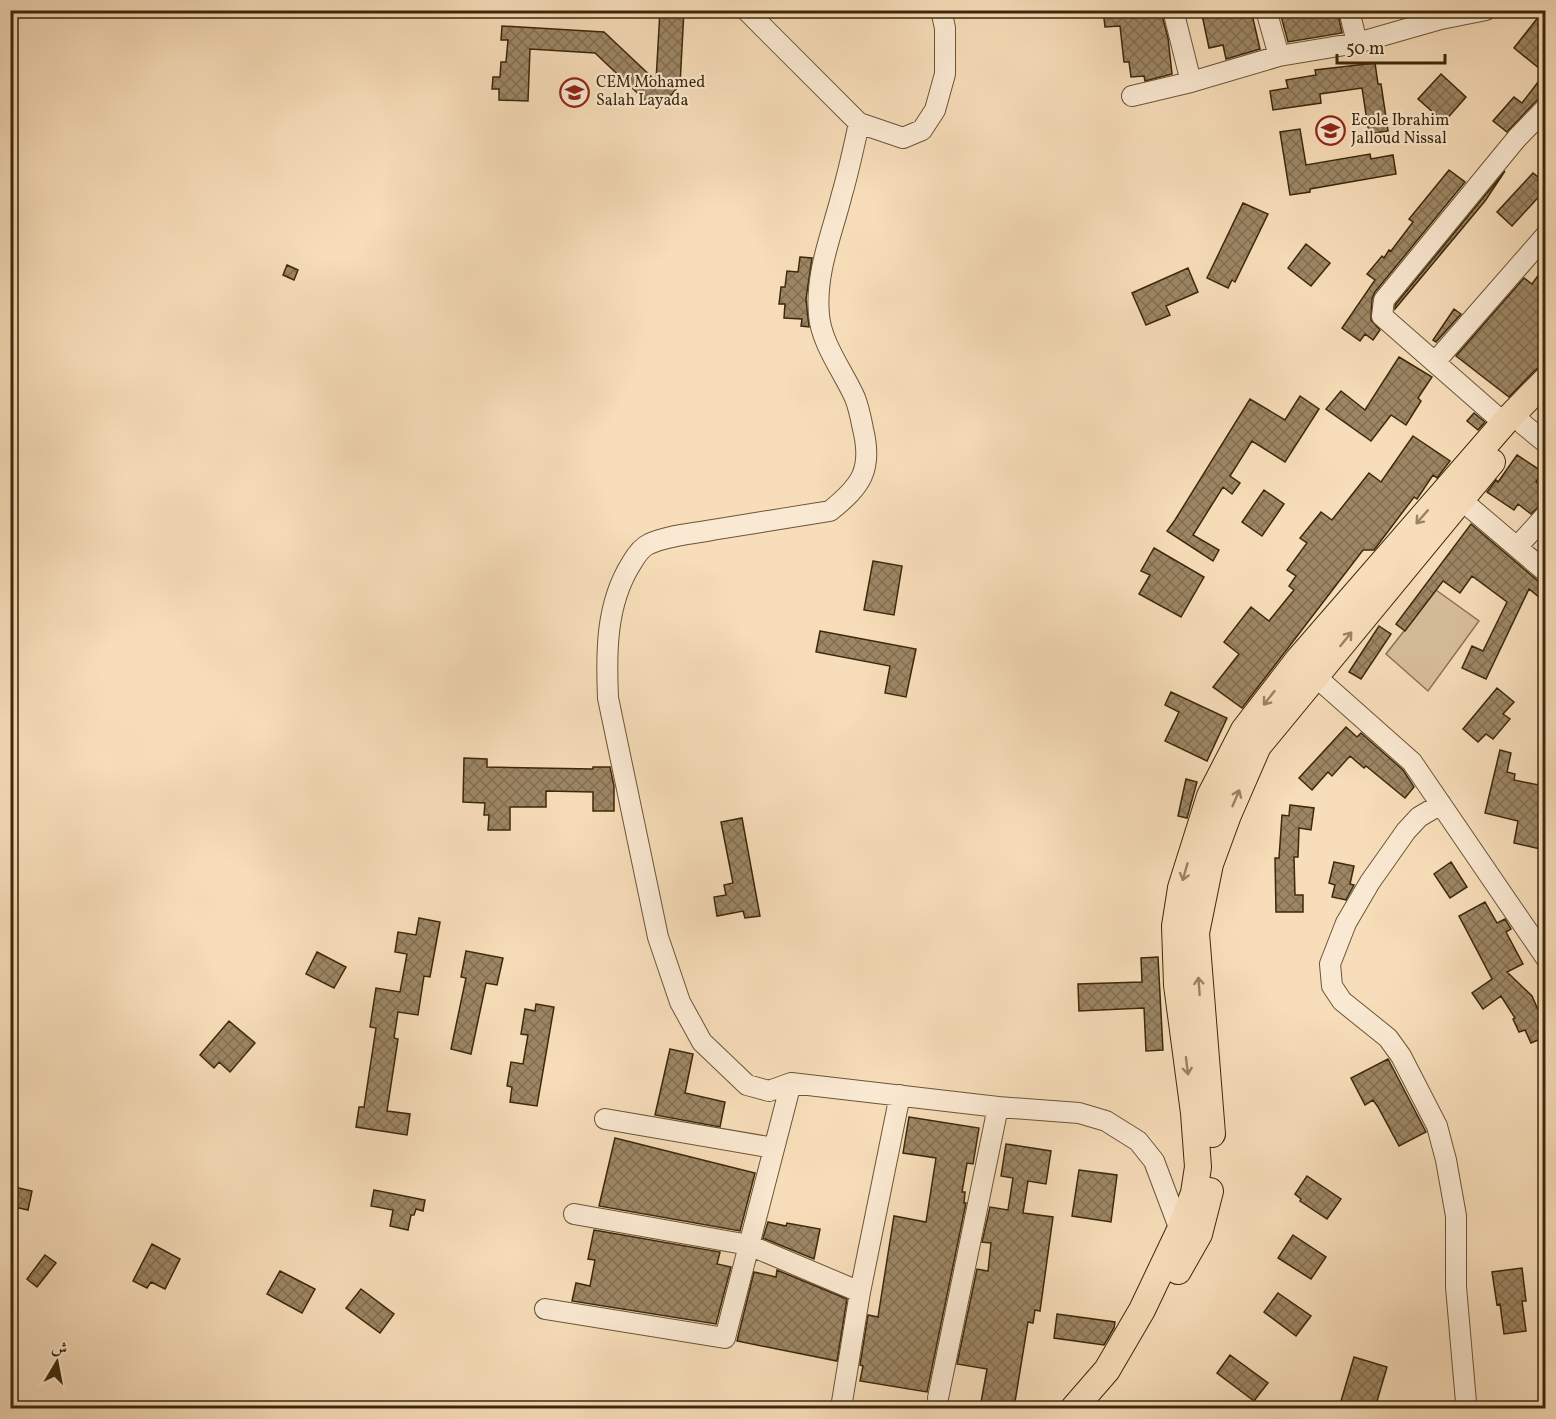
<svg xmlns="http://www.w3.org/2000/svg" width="1556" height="1419" viewBox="0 0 1556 1419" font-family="Vollkorn,Amiri,serif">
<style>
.pitch{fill:#d7be9b;stroke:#8a7352;stroke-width:1.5}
.building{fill:url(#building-cross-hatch);stroke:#3c280a;stroke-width:1.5}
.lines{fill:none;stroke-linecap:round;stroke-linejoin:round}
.minor-casing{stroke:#6b5536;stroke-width:22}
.major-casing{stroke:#3c280a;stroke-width:28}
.minor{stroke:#fae9d2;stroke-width:20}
.major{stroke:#f7ddb9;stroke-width:26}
.oneway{stroke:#9a8262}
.labels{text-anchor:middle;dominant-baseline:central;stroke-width:4.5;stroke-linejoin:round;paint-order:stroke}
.poi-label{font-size:16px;fill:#3c280a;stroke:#fae9d2;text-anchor:start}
</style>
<defs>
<pattern id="building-cross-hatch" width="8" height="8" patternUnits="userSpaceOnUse" patternTransform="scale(1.5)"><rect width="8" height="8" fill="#9d8665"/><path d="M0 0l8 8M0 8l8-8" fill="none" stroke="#816e51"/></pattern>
</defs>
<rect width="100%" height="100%" fill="#f7ddb9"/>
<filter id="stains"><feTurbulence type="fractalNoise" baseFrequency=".00333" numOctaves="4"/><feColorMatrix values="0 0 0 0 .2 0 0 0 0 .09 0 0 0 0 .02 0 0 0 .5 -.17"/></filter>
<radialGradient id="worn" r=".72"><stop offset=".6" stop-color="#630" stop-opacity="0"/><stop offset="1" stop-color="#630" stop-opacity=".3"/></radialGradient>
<path class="pitch" d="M1436,590L1479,621L1428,691L1386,654Z"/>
<path class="building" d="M660,10H684L680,85L664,103L647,102L595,53L530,49L528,101L499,100V89H492L493,77H500L501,62H506L508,40H501L502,26L604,32L656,81Z
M1103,10H1130L1131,18L1162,15L1168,38L1172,74L1145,81L1144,76L1131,77L1129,62H1124L1120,26L1105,27Z
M1201,10H1251L1260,49L1226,59L1223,45L1209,48Z
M1307,10H1337L1342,33L1288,42L1281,16L1308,13Z
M1544,10L1545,96L1537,100L1507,132L1493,121L1514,97L1522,103L1545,73L1514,48Z
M1375,63L1378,84H1381L1388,131L1369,134L1362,88L1320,94L1321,103L1273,110L1270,91L1288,88L1286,80L1316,75L1315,70Z
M1441,74L1466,97L1444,122L1418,99Z
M1300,129L1306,165L1370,154L1371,159L1393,155L1396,174L1310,189V192L1290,195L1280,132Z
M1545,169V190L1512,226L1497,212L1533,173L1538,177Z
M1449,170L1465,182L1375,292L1372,299L1371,320L1380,330L1373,340L1365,334L1360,341L1342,328L1375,280L1367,274L1382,256L1384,258L1389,250L1391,251L1413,222L1409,219Z
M1505,171L1485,201L1395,309V305Z
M1243,203L1268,214L1235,282L1232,280L1228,288L1207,278Z
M1306,244L1330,263L1311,286L1288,268Z
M800,257L812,258L806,299L809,327L801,326L802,319L784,318L785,304H779L781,287H785L787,271L798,272Z
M287,265L298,270L294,280L283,275Z
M1545,266V364L1535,370L1509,397L1456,356L1524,278L1532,284Z
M1188,268L1198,292L1166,306L1170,315L1146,325L1132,293Z
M1454,309L1461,314L1436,342L1433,340Z
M1399,357L1432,377L1418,398L1421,401L1406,425L1391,415L1371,441L1326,409L1341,391L1365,410Z
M1300,396L1319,409L1285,462L1252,441L1230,476L1240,483L1232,494L1223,487L1193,535L1219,550L1213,561L1167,531L1175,520L1250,399L1285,420Z
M1474,413L1485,422L1478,430L1467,421Z
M1413,436L1450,461L1437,478L1433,475L1417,499L1414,497L1374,550H1363L1242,708L1213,687L1239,654L1224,642L1251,607L1269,621L1294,590L1289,586L1296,576L1287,570L1307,543L1300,538L1321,512L1332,520L1369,473L1381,482Z
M1517,455L1543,472L1536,482L1545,490V503L1538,507L1531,514L1518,504L1514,510L1487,492L1496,480L1498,482Z
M1264,490L1284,504L1262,536L1242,522Z
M1471,524L1538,581L1545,584V602L1529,589L1486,679L1462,668L1472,646L1483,651L1507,602L1472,576L1460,593L1443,581L1405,631L1396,624Z
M1154,548L1204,577L1181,617L1139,594L1150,575L1141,571Z
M873,561L902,566L894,615L864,610Z
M1379,626L1391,634L1361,679L1349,672Z
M820,631L916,649L906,697L885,693L890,666L816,652Z
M1497,688L1514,702L1503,714L1510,719L1493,739L1486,734L1478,742L1463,729Z
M1171,692L1227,718L1207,761L1165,741L1179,712L1165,705Z
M1346,727L1357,737L1361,733L1403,770L1414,787L1405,798L1366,766L1364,768L1350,756L1332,776L1328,772L1312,790L1299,778Z
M1500,750L1511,753L1507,772L1515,774L1514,780L1544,786L1543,794H1545V850L1514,843L1518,821L1485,813Z
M464,758L487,759V767L593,769V767H610L614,786V811H593V792L546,791V807H510V830H488L489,815H484L485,803L463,802Z
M1186,779L1197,782L1187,818L1178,816Z
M1290,805L1314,808L1311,830L1299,828L1298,857H1294L1295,895H1303V912H1276L1275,858H1279L1282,815L1289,816Z
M742,818L760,916L745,918L743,911L717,916L714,897L726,895L724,885L733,883L721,822Z
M1334,862L1354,866L1350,884L1354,885L1346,900L1332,897L1335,885L1329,883Z
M1451,862L1467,887L1450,898L1434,874Z
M1485,902L1497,923L1505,919L1511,929L1506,932L1523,964L1507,972L1532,996L1545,1026V1037L1531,1043L1525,1030L1519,1032L1513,1019L1515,1018L1501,996L1483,1009L1472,993L1492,979L1459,916Z
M419,918L440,922L430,977L424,976L418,1015L398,1012L394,1038L398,1039L387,1111L410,1114L407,1135L356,1127L359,1107H364L376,1028L370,1027L376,988L400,992L407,954L395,952L398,932L416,935Z
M466,951L503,958L497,985L486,983L471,1054L451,1049L466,978L461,977Z
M317,952L346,967L334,988L306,974Z
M1158,957L1163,1050L1146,1051L1144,1008L1079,1011L1078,984L1142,982L1141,958Z
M536,1004L554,1007L537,1106L510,1102L512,1087L507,1086L511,1062L523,1064L528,1035L521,1034L525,1009L535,1011Z
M229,1021L255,1043L230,1072L219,1062L214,1068L200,1055Z
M670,1049L693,1054L685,1093L725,1102L720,1127L655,1115Z
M1388,1059L1426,1132L1399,1146L1378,1107L1373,1100L1365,1105L1351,1078Z
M909,1117L979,1128L973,1164L967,1163L962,1192H965L964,1203H966L927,1392L860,1381L863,1366L860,1365L868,1315L878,1317L894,1216L926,1222L936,1158L903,1153Z
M615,1138L755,1173L740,1231L599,1206Z
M1006,1144L1051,1151L1046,1184L1028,1181L1023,1213L1053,1217L1040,1311L1035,1310L1033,1323L1028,1322L1014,1408H980L987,1369L957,1364L977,1269L988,1271L991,1243L982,1242L990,1207L1008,1210L1013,1178L1001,1176Z
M1079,1170L1117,1175L1111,1222L1072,1216Z
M1307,1176L1341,1199L1327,1219L1300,1201L1301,1199L1295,1194Z
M10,1186L32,1191L28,1210L10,1206Z
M374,1190L425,1200L423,1211L416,1209L414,1215H411L408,1230L390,1226L393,1210L371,1206Z
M768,1222L786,1226L787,1223L820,1229L814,1259L763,1238Z
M594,1230L720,1252L717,1264L731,1267L716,1324L572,1301L576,1283L590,1286L595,1260L588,1259Z
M1293,1235L1326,1257L1311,1279L1278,1258Z
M152,1244L180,1259L165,1289L151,1282L147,1288L133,1281Z
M45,1255L56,1263L37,1287L27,1279Z
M1522,1268L1526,1301H1522L1526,1331L1504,1334L1500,1304L1497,1305L1492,1272Z
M777,1270L847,1299L837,1361L737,1341L754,1272L776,1277Z
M280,1271L315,1289L302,1313L267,1294Z
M361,1289L394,1314L380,1333L346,1308Z
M1278,1293L1311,1316L1296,1336L1264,1312Z
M1057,1314L1115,1322L1114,1328L1104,1345L1054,1338Z
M1230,1355L1268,1383L1254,1401L1217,1373Z
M1354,1357L1387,1367L1375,1408H1367L1341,1401Z"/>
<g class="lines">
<defs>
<path id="minor" d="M746,10L859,123L903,138L922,130L935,110L945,74V28L941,10
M1173,10L1191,82
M1266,10L1279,56
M1349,10L1357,43
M1132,96L1191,82L1279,56L1357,43L1441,19L1486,10
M1435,362L1546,235
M1514,413L1524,425L1546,443
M1504,423L1382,316L1384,300L1517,138L1546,108
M1452,492L1546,572
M1517,547L1546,515
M1306,668L1412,762L1546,958
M1441,804L1419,817L1406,831L1370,882L1346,923L1330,964L1332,986L1342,1001L1388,1038L1401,1056L1437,1126L1446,1160L1456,1216V1287L1466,1402L1464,1408
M791,1083L769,1091L747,1085L702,1042L680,1002L658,937L608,698C606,652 606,604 631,564C635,557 642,547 649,544C668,535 692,534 712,530C751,524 791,517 830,511C861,486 873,470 863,429C861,419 859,408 855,398C844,373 821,343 819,315C815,273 832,234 842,194C849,170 854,146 859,123
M605,1119L774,1148
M574,1214L749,1245L860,1292
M545,1309L725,1338L791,1083L998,1107L1079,1113L1106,1121L1138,1141L1154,1161L1180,1230
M938,1398L998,1107
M841,1408L860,1292L900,1095"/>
<path id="major" d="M1212,1134L1196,933L1210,864L1228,815L1258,746L1492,462
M1178,1271L1199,1234L1210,1191
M1074,1408L1107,1370L1142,1310L1180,1230L1194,1193L1198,1167L1194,1113L1177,985L1175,926L1181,888L1210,796L1244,730L1298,660L1504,423L1546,380"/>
</defs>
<use href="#minor" class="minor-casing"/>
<use href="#major" class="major-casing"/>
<use href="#minor" class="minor"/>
<use href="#major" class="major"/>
</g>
<defs><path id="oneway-shaft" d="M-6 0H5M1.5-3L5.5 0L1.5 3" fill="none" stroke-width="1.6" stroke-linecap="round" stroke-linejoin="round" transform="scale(1.5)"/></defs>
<g class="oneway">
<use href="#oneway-shaft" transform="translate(1422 517) rotate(131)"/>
<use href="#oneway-shaft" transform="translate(1346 639) rotate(-51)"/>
<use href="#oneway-shaft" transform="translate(1269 698) rotate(128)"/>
<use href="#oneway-shaft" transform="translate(1236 798) rotate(-67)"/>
<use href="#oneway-shaft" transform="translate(1185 872) rotate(106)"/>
<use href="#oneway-shaft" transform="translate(1199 986) rotate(-94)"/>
<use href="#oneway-shaft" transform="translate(1187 1066) rotate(83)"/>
</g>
<defs>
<symbol id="school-ring" viewBox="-11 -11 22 22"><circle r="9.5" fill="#fae9d2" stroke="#8f2418" stroke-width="1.5"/><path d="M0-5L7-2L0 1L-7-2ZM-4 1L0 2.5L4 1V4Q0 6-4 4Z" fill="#8f2418"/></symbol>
</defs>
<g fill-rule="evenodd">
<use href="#school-ring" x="558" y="76" width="33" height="33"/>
<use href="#school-ring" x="1314" y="114" width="33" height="33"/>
</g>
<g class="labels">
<g class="poi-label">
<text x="596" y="83">CEM Mohamed<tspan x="596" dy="18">Salah Layada</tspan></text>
<text x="1351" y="121">Ecole Ibrahim<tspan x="1351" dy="18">Jalloud Nissal</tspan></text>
</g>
</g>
<rect width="1556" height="1419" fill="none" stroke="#f7ddb9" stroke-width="36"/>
<rect x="12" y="12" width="1532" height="1395" fill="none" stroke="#3c280a" stroke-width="3"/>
<rect x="18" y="18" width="1520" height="1383" fill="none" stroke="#3c280a" stroke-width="1.5"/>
<g transform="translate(57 1362) rotate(10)" stroke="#fae9d2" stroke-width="4.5" paint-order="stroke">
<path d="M0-4.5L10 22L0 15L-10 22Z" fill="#3c280a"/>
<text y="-9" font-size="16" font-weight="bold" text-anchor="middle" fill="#3c280a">ش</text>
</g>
<path d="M1337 54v9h108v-9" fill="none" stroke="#3c280a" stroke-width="3"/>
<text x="1346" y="54" font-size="18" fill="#3c280a" stroke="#fae9d2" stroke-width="4.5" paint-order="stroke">50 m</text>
<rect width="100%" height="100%" filter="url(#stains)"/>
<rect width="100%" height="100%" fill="url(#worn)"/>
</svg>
